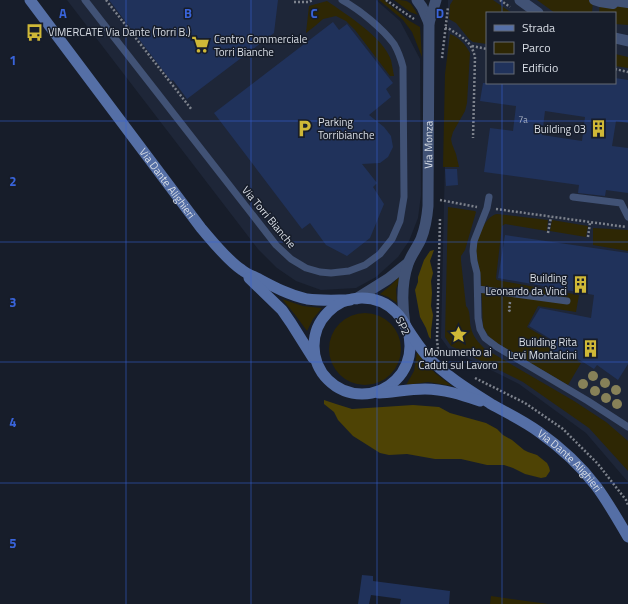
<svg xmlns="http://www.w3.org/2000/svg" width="628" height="604" viewBox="0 0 628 604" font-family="'Titillium Web',sans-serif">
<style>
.built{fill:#1e2638;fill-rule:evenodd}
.green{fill:#2e2704}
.forest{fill:#4e4305}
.building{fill:#20325b;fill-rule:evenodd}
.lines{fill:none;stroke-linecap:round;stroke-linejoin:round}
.path{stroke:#7d828c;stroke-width:2.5;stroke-dasharray:2 2;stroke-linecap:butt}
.service{stroke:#415275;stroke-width:7}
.pedestrian{stroke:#415275;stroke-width:10}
.minor{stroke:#415275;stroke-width:11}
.secondary{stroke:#556fa6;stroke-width:11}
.tree{fill:#878158}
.grid{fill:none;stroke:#3964da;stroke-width:1;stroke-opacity:0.55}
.labels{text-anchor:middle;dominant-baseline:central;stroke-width:3;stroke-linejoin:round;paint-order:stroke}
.number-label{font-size:9px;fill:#abb3c3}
.poi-label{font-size:11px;fill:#d9dee6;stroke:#171d2a;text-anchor:start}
.street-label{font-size:11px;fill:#d9dee6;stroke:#171d2a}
.grid-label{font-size:13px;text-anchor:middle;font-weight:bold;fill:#3964da;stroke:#171d2a;stroke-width:3;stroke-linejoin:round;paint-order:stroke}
</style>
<rect width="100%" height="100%" fill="#171d2a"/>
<path class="built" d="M67,0H376L400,21L420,59L421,195L418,218L409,241L398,257L376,277L356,288L321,290L296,281L277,268L258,249Z
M448,0H628V482L586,433L519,384L449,349L441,338L448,28ZM487,13H615V83H487Z"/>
<path class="green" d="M379,0H384L408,20L420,27L422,57L412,32L403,20Z
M394,0C411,0 410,2 418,15L410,12Z
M453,0H493L512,13H487V44L473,42L469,39L456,23L449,19L450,5Z
M537,0H593L592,13H555Z
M327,1C347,15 383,37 391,60C392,65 393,71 394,76H390L355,30L346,21L336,16L323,19L315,26L306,33L309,6Z
M600,2L628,3V25L615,24V13H599Z
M450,34C460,38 465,44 470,53L467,103L465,111L453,132L451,139L452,144L456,154L459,167H443L445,74Z
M615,54L628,57V68L615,66Z
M448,207L475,211L476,212L465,250L461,256V261L466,306C471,311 469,321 471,328C473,337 478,342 485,349L574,401L606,422L628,441V471L589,428L523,382L451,346L445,337Z
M497,214L548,220L547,231L505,224L502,226L496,278L497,280L579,295L576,312L538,306L527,327L551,341L549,356L575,359L581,363L568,385L495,342C489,337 486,333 483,326C482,311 482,295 481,280C480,270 476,259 476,249C477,238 485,216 497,214Z
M552,220L588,226L586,237L550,231Z
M593,228L628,230V251L593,245Z
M402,274L396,289L397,303L388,297L380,294L391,285Z
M282,299L303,306L322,308L313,319L307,331L296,316Z
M329 349a36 36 0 1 1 72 0a36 36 0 1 1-72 0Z
M417,352L435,373L452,386L428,382L406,385L414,371Z
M491,596L548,604H490Z"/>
<path class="forest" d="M434,250L430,261L433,273L431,281L432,293L431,306L433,315L431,331V339L429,337L426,328L420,317L415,290L418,282V277L424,260L430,251Z
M324,400L336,404L352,409L413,405L439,407L450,413L486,423L497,429L503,435L512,440L524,450L528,452L537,455L547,463L549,467L550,471L546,477L541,478L525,474L513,468L504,465H487L461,459H435L407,454L389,455L380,453L361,441L353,436L338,420L334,412L324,404Z"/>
<path class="building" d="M109,0H278L274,33L187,99L173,80L171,81Z
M333,22L339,30L347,24L393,83L386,89L391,97L369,115L384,127L391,136L393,147L388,157L380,163L362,164L377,183L373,187L384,204L370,238L347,256L326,245L310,223L302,229L214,113Z
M615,78L628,80V123L616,121L612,146L628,148V193L606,190L605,196L578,193L579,185L484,172L490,128L513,131L516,106L480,101L483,83H615ZM545,111L585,117L582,141L542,135Z
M445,169H457L458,185L446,186Z
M505,235L628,253V364L618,380L597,365L594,369L575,357L552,355L554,341L529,326L540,308L591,318L594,295L498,278Z
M362,575L373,576V581L450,591L449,604H400L401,599L371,595L369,604H358Z"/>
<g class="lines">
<path class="path" d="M106,0L192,110
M386,0L405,13L414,19
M500,0L510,7
M294,2H308L313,0
M445,28H448C461,37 471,40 475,57L473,138
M472,46L487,49
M442,58L448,7
M615,69L628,72
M440,200L477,207
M496,209L626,227
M548,233L551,217
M588,237L590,223
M510,302L509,310L511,313
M438,349L437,340L440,219
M475,378L525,403L563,429L598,464L626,500L628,505"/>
<path class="service" d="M85,0L276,245L291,259L306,268L320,272L331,273L349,271L365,265L380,254L392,239L400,221L404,197L403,67C401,59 398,51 394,44C382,28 360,10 342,0
M489,197L487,208L474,241L473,251L474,261L477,273L478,318L480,329L485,338L497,347L588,401L628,427
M573,197L621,203L628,217
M478,289L567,301"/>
<path class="pedestrian" d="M594,0L600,2L613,4L614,1L628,3"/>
<g class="minor">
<path d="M417,0L422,7L429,23"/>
<path d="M520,0L538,13"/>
<path d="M615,38L628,41"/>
<path d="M356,299L388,279L408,263"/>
<path id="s1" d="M405,325C402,305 401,284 408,264C411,255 417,248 421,239C425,229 427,218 428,206L429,23L436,0"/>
</g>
<g class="secondary">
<path id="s2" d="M30,0L201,228C213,242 228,261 242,270C247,274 253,276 259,279C274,287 289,295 307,299C321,301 336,300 350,300"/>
<path d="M249,278L282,310L291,323L313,358"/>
<circle cx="362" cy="346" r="48"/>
<path id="s3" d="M405,325C412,336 419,347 428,357C446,376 469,390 491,404C507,413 524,421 539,432C560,447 580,465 596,486C608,502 618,520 628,537"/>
<path d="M379,393C394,392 410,389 425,389C444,389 462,395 480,401"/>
</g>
</g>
<g class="tree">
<circle cx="593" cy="376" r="5"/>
<circle cx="605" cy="383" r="5"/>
<circle cx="583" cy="384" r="5"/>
<circle cx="616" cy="390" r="5"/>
<circle cx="595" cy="391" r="5"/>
<circle cx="606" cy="398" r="5"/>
<circle cx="617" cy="404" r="5"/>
</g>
<path class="grid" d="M126,0V604M251,0V604M377,0V604M502,0V13M502,83V604M0,121H628M0,242H628M0,362H628M0,483H628"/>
<defs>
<symbol id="bus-bare" viewBox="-9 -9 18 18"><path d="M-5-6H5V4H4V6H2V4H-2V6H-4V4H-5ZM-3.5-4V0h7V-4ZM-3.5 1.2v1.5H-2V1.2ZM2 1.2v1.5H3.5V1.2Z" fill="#cfb837" stroke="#171d2a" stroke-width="2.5" paint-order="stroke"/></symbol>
<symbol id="supermarket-bare" viewBox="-9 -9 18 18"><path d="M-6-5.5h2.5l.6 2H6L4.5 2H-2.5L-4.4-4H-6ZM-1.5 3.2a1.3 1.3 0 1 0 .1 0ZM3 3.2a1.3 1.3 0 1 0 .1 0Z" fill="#cfb837" stroke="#171d2a" stroke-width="2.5" paint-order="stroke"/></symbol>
<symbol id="parking-bare" viewBox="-9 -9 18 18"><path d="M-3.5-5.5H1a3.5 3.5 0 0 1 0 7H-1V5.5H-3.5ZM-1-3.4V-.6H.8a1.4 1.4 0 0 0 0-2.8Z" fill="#cfb837" stroke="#171d2a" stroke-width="2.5" paint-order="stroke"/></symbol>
<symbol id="building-bare" viewBox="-9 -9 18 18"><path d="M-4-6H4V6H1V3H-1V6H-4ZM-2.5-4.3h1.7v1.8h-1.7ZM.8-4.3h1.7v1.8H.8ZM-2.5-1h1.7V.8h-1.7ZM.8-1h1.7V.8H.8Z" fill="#cfb837" stroke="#171d2a" stroke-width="2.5" paint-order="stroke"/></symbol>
<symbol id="sight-bare" viewBox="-9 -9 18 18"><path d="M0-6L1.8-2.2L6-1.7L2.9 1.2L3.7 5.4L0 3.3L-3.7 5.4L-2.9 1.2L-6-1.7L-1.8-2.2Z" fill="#cfb837" stroke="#171d2a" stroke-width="2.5" paint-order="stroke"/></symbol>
</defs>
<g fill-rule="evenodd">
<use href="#bus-bare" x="22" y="20" width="25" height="25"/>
<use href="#supermarket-bare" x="188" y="32" width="25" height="25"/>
<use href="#parking-bare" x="292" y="116" width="25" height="25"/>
<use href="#building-bare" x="586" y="116" width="25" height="25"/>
<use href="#building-bare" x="568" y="272" width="25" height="25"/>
<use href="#sight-bare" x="446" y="322" width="25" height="25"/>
<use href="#building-bare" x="578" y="336" width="25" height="25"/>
</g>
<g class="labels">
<g class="number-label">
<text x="523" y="119">7a</text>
</g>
<g class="poi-label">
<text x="48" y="32">VIMERCATE Via Dante (Torri B.)</text>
<text x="214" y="39">Centro Commerciale<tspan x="214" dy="13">Torri Bianche</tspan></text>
<text x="318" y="122">Parking<tspan x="318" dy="13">Torribianche</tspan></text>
<text x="586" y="129" text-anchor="end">Building 03</text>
<text x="567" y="278" text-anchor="end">Building<tspan x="567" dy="13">Leonardo da Vinci</tspan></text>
<text x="577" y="342" text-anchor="end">Building Rita<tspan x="577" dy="13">Levi Montalcini</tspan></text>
<text x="458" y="352" text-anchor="middle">Monumento ai<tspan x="458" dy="13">Caduti sul Lavoro</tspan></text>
</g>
<g class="street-label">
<text stroke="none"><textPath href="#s1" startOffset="185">Via Monza</textPath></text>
<text stroke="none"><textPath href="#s2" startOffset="229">Via Dante Alighieri</textPath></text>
<text transform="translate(269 217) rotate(50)">Via Torri Bianche</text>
<text transform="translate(403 326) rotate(64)">SP2</text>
<text stroke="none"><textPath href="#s3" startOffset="216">Via Dante Alighieri</textPath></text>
</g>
</g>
<g class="grid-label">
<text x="63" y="18">A</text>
<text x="188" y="18">B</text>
<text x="314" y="18">C</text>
<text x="440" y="18">D</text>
<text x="13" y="65">1</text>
<text x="13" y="186">2</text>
<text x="13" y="307">3</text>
<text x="13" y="427">4</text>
<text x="13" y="548">5</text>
</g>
<rect x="486" y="12" width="130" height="72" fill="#171d2a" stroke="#656a75"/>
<rect x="494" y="25" width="20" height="6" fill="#556fa6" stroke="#656a75"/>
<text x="522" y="32" font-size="12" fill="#d9dee6">Strada</text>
<rect x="494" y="42" width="20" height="12" fill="#2e2704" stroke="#656a75"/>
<text x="522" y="52" font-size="12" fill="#d9dee6">Parco</text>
<rect x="494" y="62" width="20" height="12" fill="#20325b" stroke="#656a75"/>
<text x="522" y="72" font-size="12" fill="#d9dee6">Edificio</text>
</svg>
